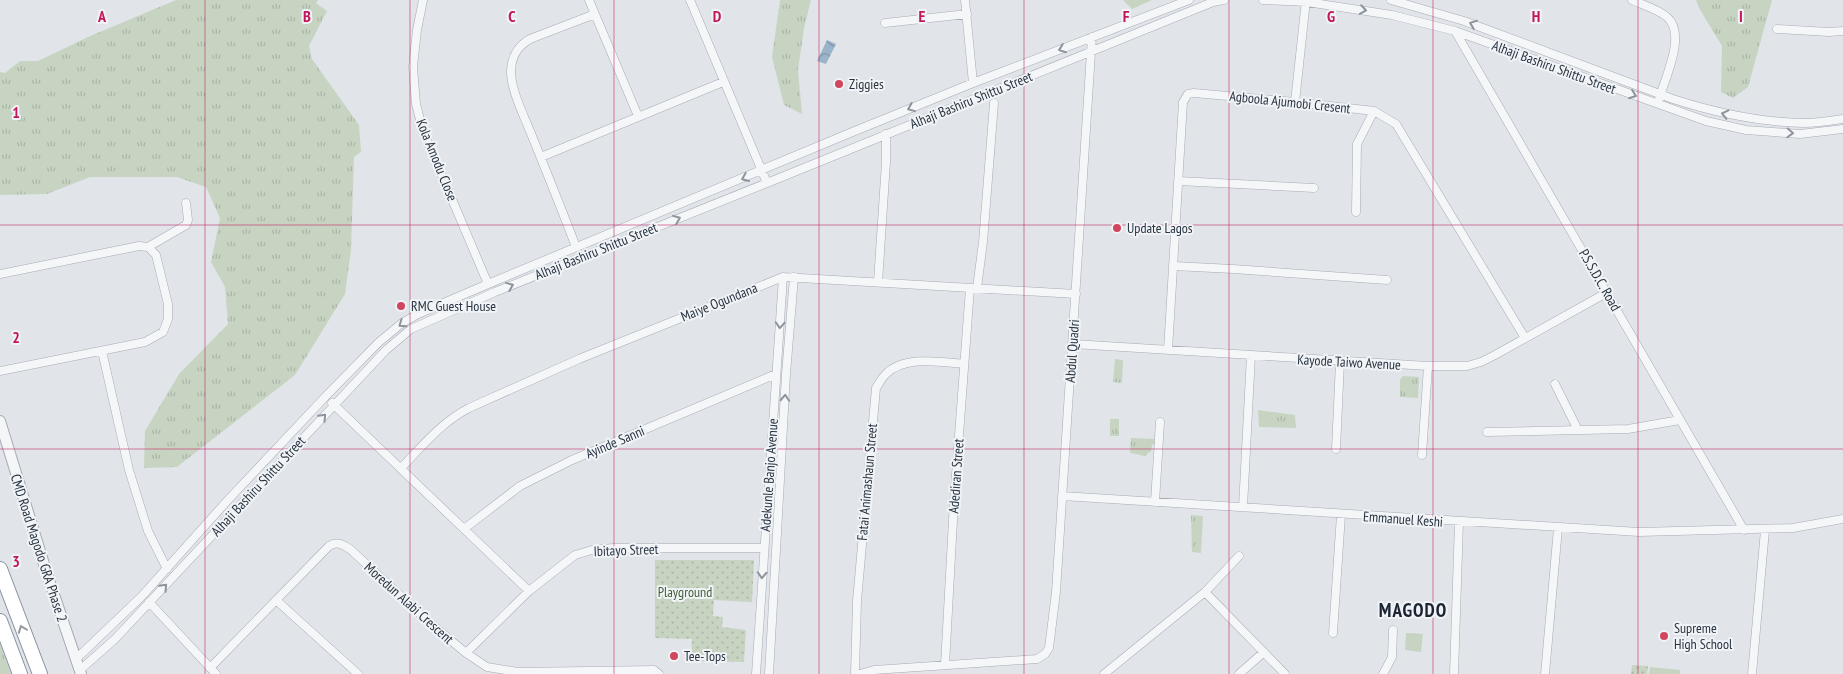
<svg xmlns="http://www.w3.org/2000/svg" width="1843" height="674" viewBox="0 0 1843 674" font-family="'PT Sans Narrow',sans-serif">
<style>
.grass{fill:url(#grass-tufts)}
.park{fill:url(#park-dots)}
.garden{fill:#c7d4c2}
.water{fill:url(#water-waves)}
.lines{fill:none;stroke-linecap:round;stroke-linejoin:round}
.minor-casing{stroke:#a6acb4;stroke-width:9}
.tertiary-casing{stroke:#a6acb4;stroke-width:12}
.motorway-casing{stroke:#8893a1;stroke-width:16}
.minor{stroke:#f4f6f8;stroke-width:8}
.tertiary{stroke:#f4f6f8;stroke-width:10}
.motorway{stroke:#fff;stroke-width:14}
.oneway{stroke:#8e949d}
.oneway2{stroke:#9499a0}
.grid{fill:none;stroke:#c2185b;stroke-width:1;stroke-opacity:0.55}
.poi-dot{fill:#cf465e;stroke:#f1f4f7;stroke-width:2}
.labels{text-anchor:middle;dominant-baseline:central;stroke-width:4;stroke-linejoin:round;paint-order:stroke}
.street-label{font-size:14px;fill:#293342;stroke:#f1f4f7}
.poi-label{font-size:14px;fill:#293342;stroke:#f1f4f7;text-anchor:start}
.park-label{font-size:14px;fill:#3f5e36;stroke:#f1f4f7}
.district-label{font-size:19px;font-weight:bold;letter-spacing:1px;fill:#1b2433;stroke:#f1f4f7}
.grid-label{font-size:16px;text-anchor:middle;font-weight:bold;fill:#c2185b;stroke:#f1f4f7;stroke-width:4;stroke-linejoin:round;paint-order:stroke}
</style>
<defs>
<pattern id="grass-tufts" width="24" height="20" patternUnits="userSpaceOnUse" patternTransform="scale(1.25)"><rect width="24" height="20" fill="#c7d4c2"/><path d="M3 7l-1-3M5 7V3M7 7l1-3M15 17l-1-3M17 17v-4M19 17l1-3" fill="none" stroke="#abb6a8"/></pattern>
<pattern id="park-dots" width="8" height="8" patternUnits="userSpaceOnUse" patternTransform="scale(1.25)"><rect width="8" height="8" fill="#c7d4c2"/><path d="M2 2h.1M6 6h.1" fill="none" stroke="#abb6a8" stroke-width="1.8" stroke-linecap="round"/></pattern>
<pattern id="water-waves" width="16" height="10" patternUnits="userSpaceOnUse" patternTransform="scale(1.25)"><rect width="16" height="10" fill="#9cb4ca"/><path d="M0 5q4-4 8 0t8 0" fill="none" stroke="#7f93a6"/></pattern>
</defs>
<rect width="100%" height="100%" fill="#e1e5ea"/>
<path class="grass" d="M176,0H318L316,3L327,11L309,46L312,59L359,125L361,152L354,157L351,250L345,294L295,375L177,467L144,468L145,431L179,374L228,324L225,287L211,262L220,218L206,187L177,177H90L47,194L0,195V72L5,73L20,61H38L88,37Z
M780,0H811L804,28L798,70L802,114L784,105L772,57Z
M1123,0H1152L1132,9Z
M1696,0H1772L1748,87L1733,98L1721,92L1722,46L1699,8Z
M1115,359L1123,360L1122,383L1113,382Z
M1403,376L1419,377L1418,398L1400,397V380Z
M1258,410L1295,415L1296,428L1259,427Z
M1110,419H1119V436H1110Z
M1131,438L1156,439L1155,444L1152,445L1151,452L1147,453L1146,456L1130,453Z
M1191,515L1203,516L1201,553L1192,552Z
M1406,633L1423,634L1421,652L1405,650Z
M0,645L11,674H0Z"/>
<path class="park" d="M655,560H754L752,602L714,600L713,616L723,617L722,627L746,630L744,662L691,661L692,639L655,638Z
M1632,665L1648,666L1647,674H1631Z"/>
<path class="garden" d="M1650,667L1680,670V674H1649Z"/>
<path class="water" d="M827,40L836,44L826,64L817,61Z"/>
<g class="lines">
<defs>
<path id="minor" d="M423,0L417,30L413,67L416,104L423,131L488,284
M589,0L638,116
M690,0L767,183
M965,0L973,83
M1263,0L1307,2L1392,15L1455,31L1706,121L1746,130L1800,134L1843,129
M1391,0L1464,21L1673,99C1716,113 1759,122 1804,123C1817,123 1830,121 1843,119
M1632,0C1643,5 1658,9 1667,17C1687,34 1665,78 1659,99
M885,23L967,14
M1777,29L1829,32L1843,31
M1455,31L1744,530
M1295,102L1306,0
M541,157L723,82
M1178,181L1314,188
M1356,212L1357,144L1374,111
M148,247L186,225L188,220L186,203
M576,247C562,210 547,173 532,136C525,118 510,89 511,70C512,55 518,46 530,39L595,14
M1174,266L1233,269L1387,280
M0,274L139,246L148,247L156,255L168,304V319L163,332L145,342L0,371
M878,282L886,162V134
M977,288L983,242L994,103
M1073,344L1428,366H1467L1481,362L1495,355L1608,292
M1168,350L1183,102L1188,94L1194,93L1295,102L1374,111L1396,124L1525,338
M102,351L129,470L148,531L167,569
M1555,384L1578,430
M332,403L529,591
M1487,432L1628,429L1680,420
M1336,449L1340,362
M1422,455L1428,366
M402,467C423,445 442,422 469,408L579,359L783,277L1076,294
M1062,496L1639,532L1793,528L1843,519
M1155,502L1160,422
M1243,507L1251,355
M464,529L520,486L572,460L776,374
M1205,592L1285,674
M276,600L358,674
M149,602L216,674
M1333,633L1341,515
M466,653L529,591L575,555L592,550L613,548H764
M76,659L142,596L227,501L326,396L379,342L402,323L418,314L488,284L850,133L973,83L1189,0
M945,665L954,502L970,288
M210,668L329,546C337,541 342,544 350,549L430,623L466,653L487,667L518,672L654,670L659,674
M80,670L115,639L386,350L411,329L495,292L767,183L1213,2L1224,0
M756,674L783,277
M769,674L786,374L794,277
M855,674L857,601L876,388C879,384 881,379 885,375C903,355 940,362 964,364
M860,674L874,670L1037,659L1045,654L1049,648L1056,592L1092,37
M1104,674L1205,592L1239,556
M1239,674L1264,652
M1383,674L1392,657L1393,630
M1454,674L1459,522
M1545,674L1558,528
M1752,674L1765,530"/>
<path id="tertiary" d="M0,421L47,574L81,674"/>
<path id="motorway" d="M0,569L40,674
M0,621L20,674"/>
</defs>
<use href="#minor" class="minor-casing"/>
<use href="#tertiary" class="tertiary-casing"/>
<use href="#motorway" class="motorway-casing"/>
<use href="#minor" class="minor"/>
<use href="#tertiary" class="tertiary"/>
<use href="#motorway" class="motorway"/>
</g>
<defs><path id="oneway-chevron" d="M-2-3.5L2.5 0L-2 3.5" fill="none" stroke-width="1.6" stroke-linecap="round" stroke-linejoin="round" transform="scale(1.25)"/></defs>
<g class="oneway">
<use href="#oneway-chevron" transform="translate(1363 10) rotate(9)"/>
<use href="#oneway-chevron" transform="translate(1473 24) rotate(-159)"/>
<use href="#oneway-chevron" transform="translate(1062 49) rotate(159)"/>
<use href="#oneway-chevron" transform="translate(1633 95) rotate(20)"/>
<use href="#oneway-chevron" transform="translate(911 108) rotate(158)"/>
<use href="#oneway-chevron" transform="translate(1725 114) rotate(-167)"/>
<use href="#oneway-chevron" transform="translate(1790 133) rotate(3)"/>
<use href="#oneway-chevron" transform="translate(745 178) rotate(157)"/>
<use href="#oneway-chevron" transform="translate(677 219) rotate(-22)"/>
<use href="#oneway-chevron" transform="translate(510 286) rotate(-22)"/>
<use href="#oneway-chevron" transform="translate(402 324) rotate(145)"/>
<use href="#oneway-chevron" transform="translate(780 325) rotate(94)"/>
<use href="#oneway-chevron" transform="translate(785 398) rotate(-87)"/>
<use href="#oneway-chevron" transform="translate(323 417) rotate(-47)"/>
<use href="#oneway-chevron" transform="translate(762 575) rotate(93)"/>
<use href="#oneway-chevron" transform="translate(164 587) rotate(-47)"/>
</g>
<use class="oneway2" href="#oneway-chevron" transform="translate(22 629) rotate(-111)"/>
<path class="grid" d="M205,0V674M410,0V674M614,0V674M819,0V674M1024,0V674M1229,0V674M1433,0V674M1638,0V674M0,225H1843M0,449H1843"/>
<g class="poi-dot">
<circle cx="839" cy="84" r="5"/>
<circle cx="1117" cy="228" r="5"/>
<circle cx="401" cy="306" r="5"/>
<circle cx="1664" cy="636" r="5"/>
<circle cx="674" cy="656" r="5"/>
</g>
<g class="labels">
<g class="street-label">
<text transform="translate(1554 67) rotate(20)">Alhaji Bashiru Shittu Street</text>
<text transform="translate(971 100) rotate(-22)">Alhaji Bashiru Shittu Street</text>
<text transform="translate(1290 102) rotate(6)">Agboola Ajumobi Cresent</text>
<text transform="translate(437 160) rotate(68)">Kola Amodu Close</text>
<text transform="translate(596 251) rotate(-22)">Alhaji Bashiru Shittu Street</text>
<text transform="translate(1600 280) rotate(60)">P.S.S.D.C. Road</text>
<text transform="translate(719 302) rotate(-22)">Maiye Ogundana</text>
<text transform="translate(1072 351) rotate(-86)">Abdul Quadri</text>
<text transform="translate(1349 362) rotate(3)">Kayode Taiwo Avenue</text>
<text transform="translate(615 442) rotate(-23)">Ayinde Sanni</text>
<text transform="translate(769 475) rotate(-86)">Adekunle Banjo Avenue</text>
<text transform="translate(956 476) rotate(-86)">Adediran Street</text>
<text transform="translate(867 482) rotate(-85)">Fatai Animashaun Street</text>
<text transform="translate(258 486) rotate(-47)">Alhaji Bashiru Shittu Street</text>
<text transform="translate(1403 519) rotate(4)">Emmanuel Keshi</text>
<text transform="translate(39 548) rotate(72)">CMD Road Magodo GRA Phase 2</text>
<text transform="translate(626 550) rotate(-2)">Ibitayo Street</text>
<text transform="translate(409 603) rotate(42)">Moredun Alabi Crescent</text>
</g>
<g class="poi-label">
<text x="849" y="84">Ziggies</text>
<text x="1127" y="228">Update Lagos</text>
<text x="411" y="306">RMC Guest House</text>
<text x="1674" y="628">Supreme<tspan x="1674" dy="16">High School</tspan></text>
<text x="684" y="656">Tee-Tops</text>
</g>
<g class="park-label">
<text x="685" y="592">Playground</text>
</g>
<g class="district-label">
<text x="1413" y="610">MAGODO</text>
</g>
</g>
<g class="grid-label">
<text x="102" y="22">A</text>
<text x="307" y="22">B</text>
<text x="512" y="22">C</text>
<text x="717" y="22">D</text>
<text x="922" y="22">E</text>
<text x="1126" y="22">F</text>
<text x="1331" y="22">G</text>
<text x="1536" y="22">H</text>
<text x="1741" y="22">I</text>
<text x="16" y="118">1</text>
<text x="16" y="343">2</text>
<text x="16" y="567">3</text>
</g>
</svg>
